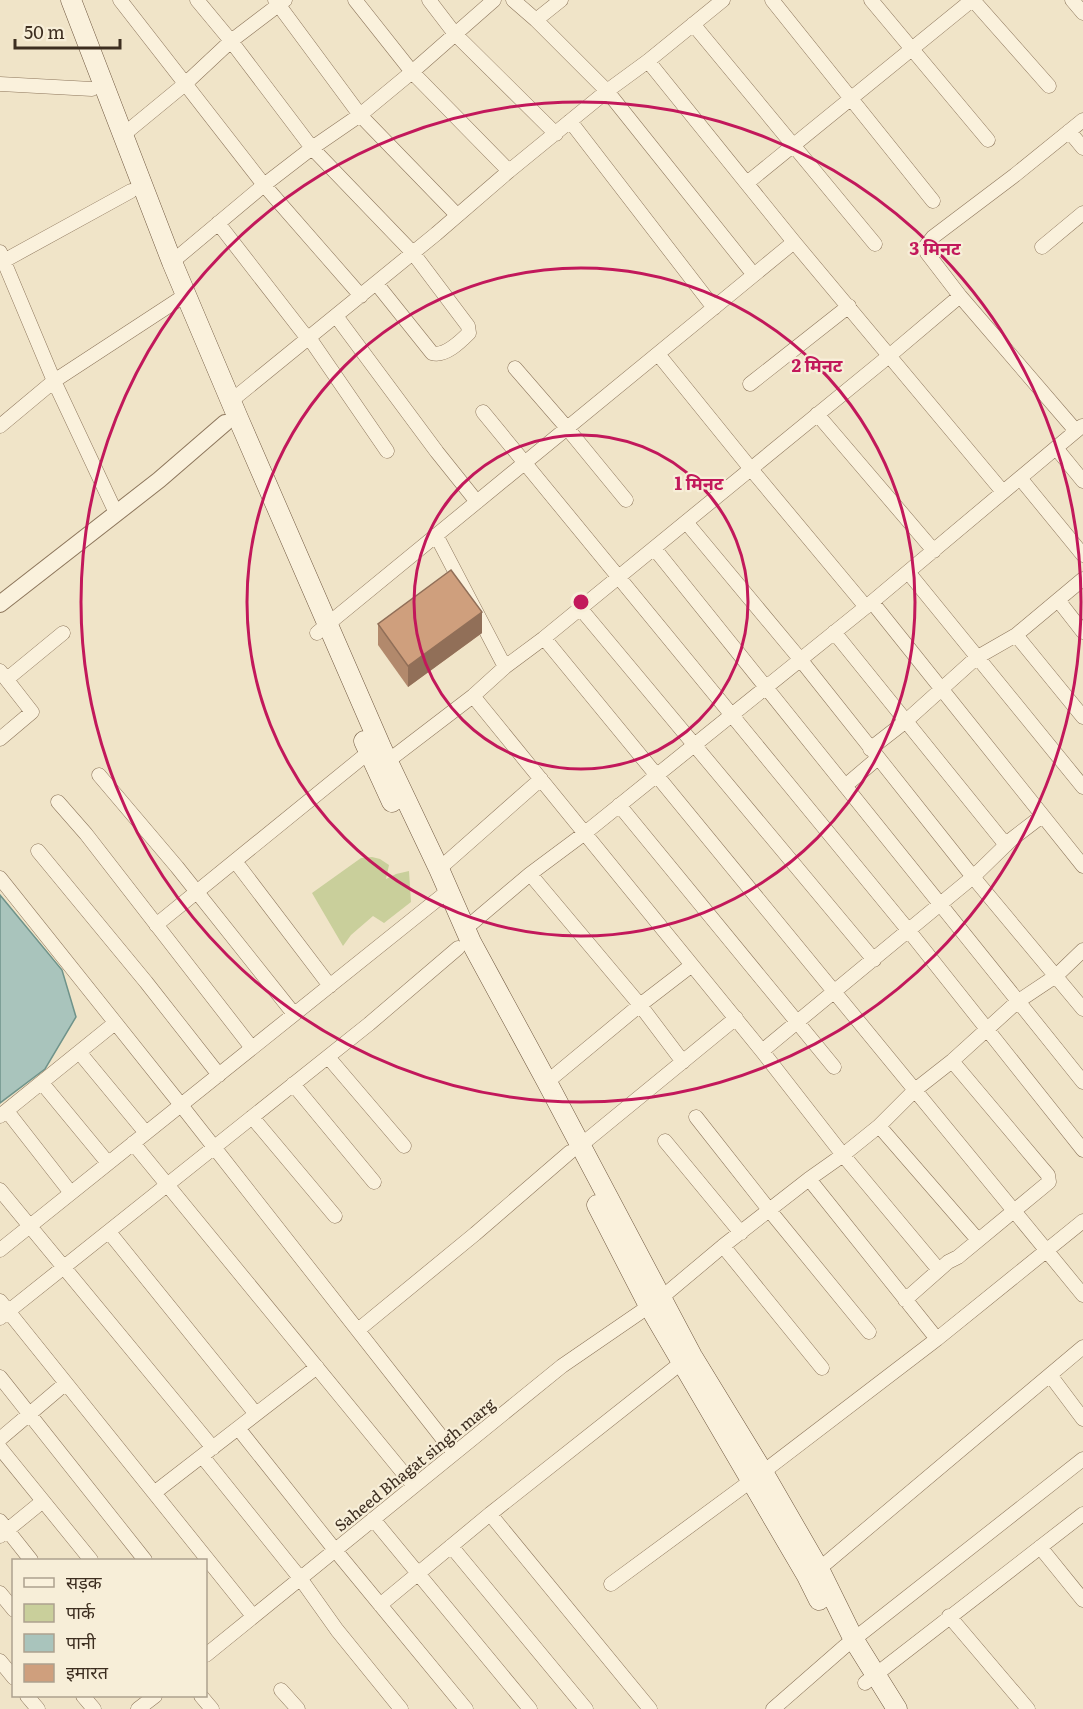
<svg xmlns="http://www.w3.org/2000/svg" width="1083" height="1709" viewBox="0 0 1083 1709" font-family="Literata,'Noto Sans Devanagari',serif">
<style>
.green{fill:#c9cf9b}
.water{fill:#a9c4bc;stroke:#6f938a;stroke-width:1.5}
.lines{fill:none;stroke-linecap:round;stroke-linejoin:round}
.minor-casing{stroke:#8d765c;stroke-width:15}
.tertiary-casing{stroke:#8d765c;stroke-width:18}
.secondary-casing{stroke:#6f573f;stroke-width:21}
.minor{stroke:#faf1dc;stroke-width:14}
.tertiary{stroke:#faf1dc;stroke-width:16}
.secondary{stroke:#faf1dc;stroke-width:20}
.wall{fill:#b2896c}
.shaded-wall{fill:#916f58}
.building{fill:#cf9f7d;stroke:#916f58;stroke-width:1.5}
.ring{fill:none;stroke:#c2185b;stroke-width:3}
.labels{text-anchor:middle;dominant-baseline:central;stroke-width:4.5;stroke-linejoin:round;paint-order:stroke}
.street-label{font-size:16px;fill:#3d2e20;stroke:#f7eed8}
.centre{fill:#c2185b;stroke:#f7eed8;stroke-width:3}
.ring-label{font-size:18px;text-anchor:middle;font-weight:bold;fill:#c2185b;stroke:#f7eed8;stroke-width:4.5;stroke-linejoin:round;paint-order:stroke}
</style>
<rect width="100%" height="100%" fill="#f0e4c8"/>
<path class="green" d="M372,857L380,859L389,865L386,879L396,874L409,871L411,902L384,923L373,916L351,935L343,946L312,893L361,858Z"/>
<path class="water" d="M0,895L62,970L76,1017L45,1069L0,1103Z"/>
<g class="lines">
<defs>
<path id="minor" d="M120,0L264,185L361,296
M197,0L231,41L312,148L413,253L468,326L469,333C460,342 445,357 432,353L376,283
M275,0L360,115L457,215
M355,0L412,72L509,171
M429,0L455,34L556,134
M513,0L536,20L607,91L754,275
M772,0L933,201
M871,0L988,140
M973,0L1049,86
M1072,0L1083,13
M536,20L561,0
M693,24L875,244
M648,61L794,242L1003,492
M0,84L92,89
M570,121L714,308
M1069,131L1083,148
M123,135L185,84L231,41L285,0
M747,183L972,0
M218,223L308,339H310L387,451
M1042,247L1083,213
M0,252L54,381L116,513
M172,262L264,185L312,148L360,115L412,72L494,0
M0,263L131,191
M960,296L927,253L925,247L933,237L1015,175L1083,120
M336,316L437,452L477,502
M658,354L751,469L866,607
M515,368L567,428L626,500
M750,384L849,306
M231,401L436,234L509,171L607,91L648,61L723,0
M483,412L909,931L1083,1150
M817,414L934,551
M0,426L54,381L187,294
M1056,448L1083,481
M1020,478L1083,555
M686,522L800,659L973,877L762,1051
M436,535L505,667
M654,548L1083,1082
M908,572L1083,787
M1058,600L1083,632
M872,602L1083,866
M580,608L874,960
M834,632L1006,845
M317,633L794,242
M1016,635L1083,717
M544,638L1083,1295
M0,671L32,712L0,739
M7,679L63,633
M473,696L762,1051L843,1155L939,1270
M870,749L906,721L976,658L1016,635L1083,579
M388,761L473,696L505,667L544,638L889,356L960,296L1076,431
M99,775L177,867L294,1014
M845,786L878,758
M58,802L86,834L252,1048
M619,805L834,1067
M1042,816L1012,839L973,877L1083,1009
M38,851L146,982L219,1075
M235,861L330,986
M439,869L541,779
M530,874L640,1005L683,1062
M0,878L181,1105L454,1453
M156,925L369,752
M465,929L530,874L585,833L872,602L1082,426
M79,1052L146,1133
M328,1057L404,1146
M547,1082L640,1005L692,965
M42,1083L108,1163
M293,1084L374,1182
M7,1111L71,1193
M0,1116L115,1023
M252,1117L335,1216
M696,1117L770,1211L869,1332
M879,1126L978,1240
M665,1141L741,1233
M133,1143L414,1486
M581,1145L736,1018
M809,1179L937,1339
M0,1190L213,1448
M109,1232L256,1414
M723,1246L822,1368
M0,1250L448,891
M905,1300L948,1262L958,1257L1049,1182L1048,1175L1042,1168L952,1061
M0,1301L253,1616
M0,1318L369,1024L458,948
M358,1330L475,1234L570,1152
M1050,1375L1083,1419
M0,1377L145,1560
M238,1428L335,1550L466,1709
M0,1439L66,1383
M0,1448L91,1560
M202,1456L300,1578L337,1630L401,1709
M154,1493L317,1367
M490,1514L650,1709
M373,1519L530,1709
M0,1521L31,1560
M0,1536L43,1501
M451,1546L586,1709
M1040,1547L1083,1600
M819,1569L1083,1347
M611,1584L763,1472L937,1339L1083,1221
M0,1593L14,1610
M380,1605L490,1514L681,1363
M949,1616L1028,1709
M206,1655L562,1366L661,1298L723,1246L809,1179L843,1155L879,1126L915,1090L952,1061L1017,1002L1056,976L1083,950
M0,1661L14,1678
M865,1683L1083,1514
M281,1690L298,1709
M27,1696L38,1709
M83,1696L94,1709
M201,1696L212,1709
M138,1709L155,1696
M773,1709L844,1647L1083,1459"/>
<path id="tertiary" d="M0,604L159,480L225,423"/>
<path id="secondary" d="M71,0L172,262L238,418L381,747L439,869L471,942L547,1082L692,1356L763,1472L819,1569L854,1640L897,1709
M364,741L392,802
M597,1205L649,1306L807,1576L819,1600"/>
</defs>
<use href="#minor" class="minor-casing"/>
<use href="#tertiary" class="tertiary-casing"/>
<use href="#secondary" class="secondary-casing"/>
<use href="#minor" class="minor"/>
<use href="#tertiary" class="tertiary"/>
<use href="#secondary" class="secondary"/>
</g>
<path class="wall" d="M378,624L482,633L408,687L378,645Z"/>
<path class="shaded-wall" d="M482,612V633L408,687V666Z"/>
<path class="building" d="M451,570L482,612L408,666L378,624Z"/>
<g class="ring">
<circle cx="581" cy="602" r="167"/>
<circle cx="581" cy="602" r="334"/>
<circle cx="581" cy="602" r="500"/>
</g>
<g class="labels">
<g class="street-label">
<text transform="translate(414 1464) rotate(-39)">Saheed Bhagat singh marg</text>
</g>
</g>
<circle cx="581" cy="602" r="9" class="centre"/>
<g class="ring-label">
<text x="935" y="255">3 मिनट</text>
<text x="817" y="372">2 मिनट</text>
<text x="699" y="490">1 मिनट</text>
</g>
<rect x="12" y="1559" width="195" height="138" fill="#f7eed8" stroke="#ada18e" stroke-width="1.5"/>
<rect x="24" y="1578" width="30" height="9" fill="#faf1dc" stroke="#ada18e" stroke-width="1.5"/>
<text x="66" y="1589" font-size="18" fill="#3d2e20">सड़क</text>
<rect x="24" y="1604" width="30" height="18" fill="#c9cf9b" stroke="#ada18e" stroke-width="1.5"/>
<text x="66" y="1619" font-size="18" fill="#3d2e20">पार्क</text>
<rect x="24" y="1634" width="30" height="18" fill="#a9c4bc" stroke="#ada18e" stroke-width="1.5"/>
<text x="66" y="1649" font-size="18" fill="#3d2e20">पानी</text>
<rect x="24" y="1664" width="30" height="18" fill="#cf9f7d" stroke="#ada18e" stroke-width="1.5"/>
<text x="66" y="1679" font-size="18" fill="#3d2e20">इमारत</text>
<path d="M15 39v9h105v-9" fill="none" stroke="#3d2e20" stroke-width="3"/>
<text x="24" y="39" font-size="18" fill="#3d2e20" stroke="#f7eed8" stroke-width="4.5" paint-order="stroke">50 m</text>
</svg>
